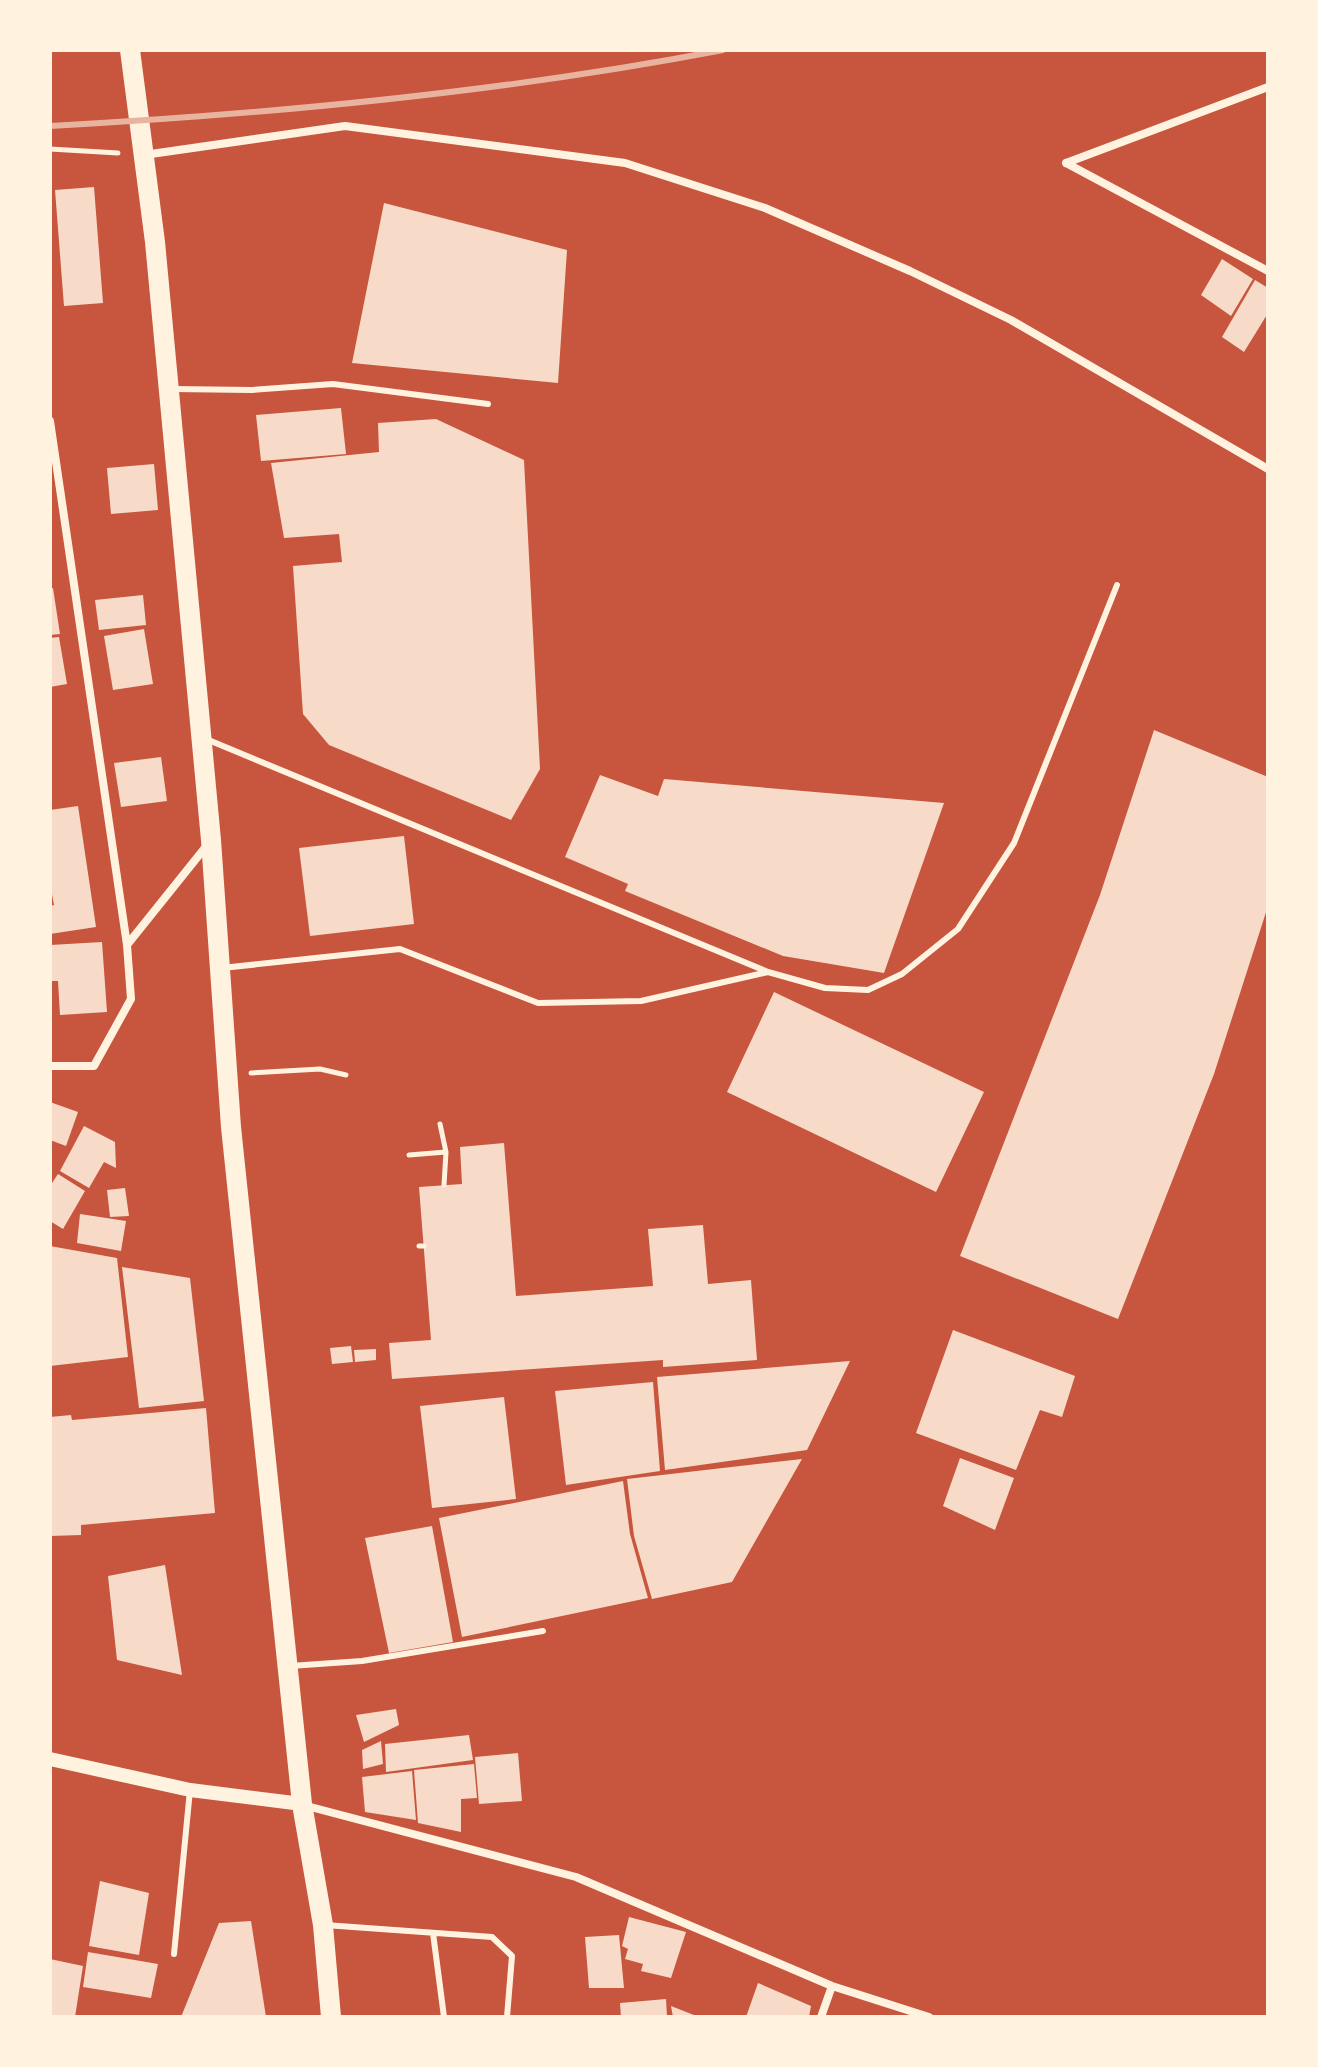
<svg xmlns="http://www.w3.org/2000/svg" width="1318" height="2067" viewBox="0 0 1318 2067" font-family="'Playfair Display',serif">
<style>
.building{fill:#f7dbc8}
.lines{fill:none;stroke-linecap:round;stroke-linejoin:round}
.path{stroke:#fff3e0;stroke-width:5}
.service{stroke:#fff3e0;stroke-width:6}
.minor{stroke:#fff3e0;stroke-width:8}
.tertiary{stroke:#fff3e0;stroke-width:14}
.primary{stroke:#fff3e0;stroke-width:20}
.rail{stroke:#e9b49f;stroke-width:6}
</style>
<rect width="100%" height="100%" fill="#c8553d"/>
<path class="building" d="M94,187L103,303L64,306L55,190Z
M384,203L567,250L558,383L352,363Z
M1222,259L1253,279L1231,316L1201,295Z
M1255,280L1268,288V313L1244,352L1222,337Z
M341,408L346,454L261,461L256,415Z
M436,419L524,460L540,769L511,820L329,745L303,714L293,566L342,562L339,534L284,538L271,463L379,452L378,423Z
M154,464L158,510L111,514L107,468Z
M53,588L60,634L50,635V589Z
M143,595L146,625L99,630L95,600Z
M144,629L153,684L113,690L104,636Z
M59,637L67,684L50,687V638Z
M1154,730L1268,777V906L1214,1074L1118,1319L960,1256L1100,895Z
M161,757L167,801L121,807L114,763Z
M600,775L658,796L664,779L944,803L884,973L783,956L625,891L628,884L565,857Z
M78,806L96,927L50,934V906L54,905L50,884V810Z
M404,836L414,924L310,936L299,848Z
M102,942L107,1012L60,1015L58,981H50V945Z
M774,992L984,1092L936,1192L727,1092Z
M50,1102L78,1112L66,1146L50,1140Z
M84,1126L115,1142L116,1168L104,1162L89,1188L60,1171Z
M504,1143L516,1296L653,1286L648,1229L703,1225L708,1284L751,1280L757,1360L663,1367V1360L392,1379L389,1343L431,1340L419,1187L462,1184L460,1147Z
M58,1174L85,1191L63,1229L50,1221V1186Z
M125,1188L129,1216L110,1217L107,1190Z
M80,1214L126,1221L121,1251L77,1243Z
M50,1246L117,1258L128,1357L50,1366Z
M122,1267L190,1278L204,1401L139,1408Z
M953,1330L1075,1376L1062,1417L1040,1410L1016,1470L916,1433Z
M351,1346L353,1362L332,1364L330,1348Z
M376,1349V1360L355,1362L354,1350Z
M850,1361L807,1450L665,1470L657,1377Z
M653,1382L660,1471L566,1485L555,1391Z
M504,1397L516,1499L432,1508L420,1406Z
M206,1408L215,1513L81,1525V1535L50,1536V1417L71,1415L72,1420Z
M960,1458L1014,1478L995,1530L943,1506Z
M802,1459L732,1582L652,1599L634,1536L627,1479Z
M623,1481L630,1534L648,1598L462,1637L439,1518Z
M432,1526L453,1642L389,1653L365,1538Z
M165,1565L182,1675L117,1660L108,1576Z
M396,1709L399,1725L364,1742L356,1715Z
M469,1735L473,1760L386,1772L385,1744Z
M381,1741L383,1764L363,1769L362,1750Z
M518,1753L522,1801L479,1804L475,1757Z
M474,1764L477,1798L461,1799V1832L418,1823L414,1770Z
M412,1771L416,1820L365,1812L362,1777Z
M100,1881L149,1893L139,1955L89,1946Z
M629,1917L686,1932L671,1978L641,1971L643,1964L625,1959L628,1949L622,1946Z
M251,1921L266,2017H181L219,1923Z
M619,1935L624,1988H589L585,1937Z
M88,1952L158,1964L151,1998L83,1987Z
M50,1959L83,1966L75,2017H50Z
M758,1983L811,2006L809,2017H746Z
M666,1999L667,2017H621L620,2003Z
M671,2006L699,2017H673Z"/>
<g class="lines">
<path class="path" d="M50,149L118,153
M251,1073L320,1069L346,1075
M440,1124L446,1152L444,1185
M409,1155L446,1152
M419,1246H424"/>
<path class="service" d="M173,389L252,390L333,384L488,404
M206,739L768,972L825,988L868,990L902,974L958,929L1014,843L1117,585
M222,968L400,949L538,1003L641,1001L768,972
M290,1666L362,1661L543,1631
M325,1925L492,1937L512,1956L507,2017
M433,1933L444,2017
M174,1954L190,1790"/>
<path class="minor" d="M144,155L345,126L625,163L765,208L910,271L1011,320L1268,469
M1066,163L1268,271
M1066,163L1268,87
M50,421L127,945L131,999L94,1066H50
M127,945L208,844
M303,1805L576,1877L832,1986L929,2017
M821,2017L832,1986"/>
<path class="tertiary" d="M50,1759L190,1790L302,1804"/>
<path class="primary" d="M130,50L155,242L211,840L231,1127L302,1804L323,1925L331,2017"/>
<path class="rail" d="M50,126C273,114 504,92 723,50"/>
</g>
<rect width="1318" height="2067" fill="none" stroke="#fff3e0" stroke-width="104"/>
</svg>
